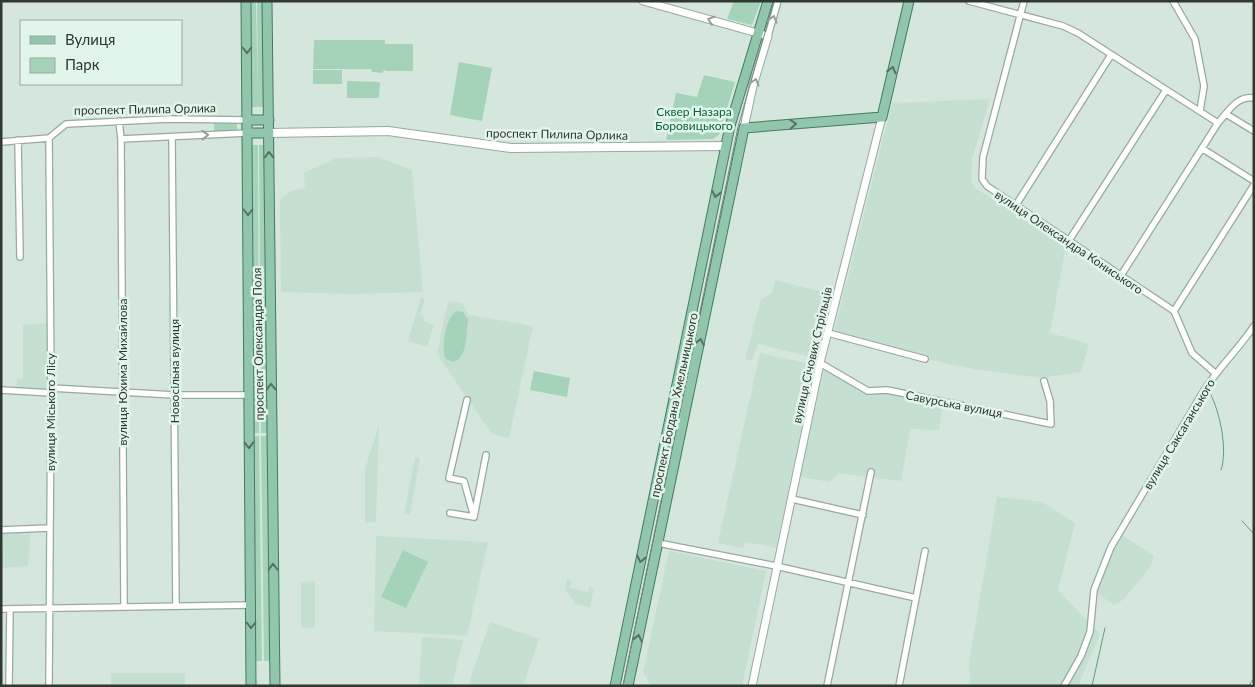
<svg xmlns="http://www.w3.org/2000/svg" width="1255" height="687" viewBox="0 0 1255 687" font-family="Lato,sans-serif">
<style>
.built{fill:#c5dfd0}
.green{fill:#a4d3b9}
.lines{fill:none;stroke-linecap:round;stroke-linejoin:round}
.stream{stroke:#5ba07c;stroke-width:1}
.minor-casing{stroke:#98a99f;stroke-width:8}
.tertiary-casing{stroke:#98a99f;stroke-width:9}
.secondary-casing{stroke:#98a99f;stroke-width:10}
.primary-casing{stroke:#407c5e;stroke-width:11}
.minor{stroke:#fff;stroke-width:5.5}
.tertiary{stroke:#fff;stroke-width:7}
.secondary{stroke:#fff;stroke-width:8}
.primary{stroke:#91c6ac;stroke-width:9}
.tram{stroke:#78847d;stroke-width:1}
.oneway{stroke:#989c9a}
.oneway2{stroke:#577164}
.labels{text-anchor:middle;dominant-baseline:central;stroke-width:5;stroke-linejoin:round;paint-order:stroke}
.street-label{font-size:12px;fill:#313834;stroke:#e2f5ea}
.park-label{font-size:12px;fill:#08603e;stroke:#e2f5ea}
</style>
<rect width="100%" height="100%" fill="#d5e7dc"/>
<path class="built" d="M990,99L972,159L971,181L975,188L1066,246L1050,333L1089,344L1081,372L1040,378L974,369L897,353L834,332L892,103Z
M378,157L412,170L423,292L354,294L281,292L280,200L291,191L305,188L304,173L336,158Z
M775,280L828,293L814,358L758,344L752,361L745,359L761,299L772,293Z
M421,297L425,299L420,315L424,317L423,321L434,325L427,347L408,341Z
M448,301L463,303L468,315L533,326L509,438L492,434L437,354Z
M49,323V390L16,389L17,379L23,378V325Z
M760,353L815,365L776,548L745,542L743,548L718,543Z
M824,369L868,393L887,392L943,403L939,430L910,429L901,481L838,473L830,482L800,477Z
M379,425L376,522L365,523V469Z
M415,457L420,458L410,514H404Z
M997,497L1042,502L1075,523L1058,590L1100,634L1078,686H970L969,663Z
M3,531L31,533L28,566L1,568Z
M1122,535L1154,556L1150,567L1143,576L1123,600L1114,605L1095,592L1111,551Z
M376,536L488,542L467,636L374,631Z
M669,551L766,571L742,686H652L643,673Z
M567,579L572,580L570,588L588,592L589,587L594,588L590,607L575,604L565,588Z
M315,581V628H301V582Z
M490,622L539,639L523,686H468Z
M422,637L463,640L452,686H419Z
M111,673H185V686H111Z"/>
<path class="green" d="M250,1H256L258,105L257,1H263L264,107H252Z
M734,1H761L752,25L727,19Z
M314,40H385V44H413V71H385L384,69L383,73L372,72L371,69H313Z
M459,62L492,68L482,121L450,115Z
M313,70H342V84H313Z
M704,75L735,82L719,135L712,139L666,140L676,93L697,97Z
M347,81L380,82L379,98H347Z
M214,122H237V132L214,133Z
M252,145H258L259,433H253Z
M259,145H265L267,433H261Z
M457,311L463,312L468,320C466,333 468,358 453,362L446,359C440,350 446,315 457,311Z
M534,371L570,378L567,397L530,390Z
M253,436H259L262,661H256Z
M261,436H268L271,661H264Z
M403,550L428,562L406,608L381,597Z"/>
<g class="lines">
<path class="stream" d="M1210,393C1220,412 1228,450 1221,470
M1242,521L1254,534
M1092,686L1105,628"/>
<defs>
<path id="minor" d="M969,1L1063,26L1078,33L1218,123
M1024,1L983,157L982,179L987,186L1174,311L1192,353L1215,373
M1173,1L1195,39L1204,86L1200,111
M768,36L778,1
M1226,114L1254,131
M119,121L121,139L124,606
M172,137L176,606
M49,138L51,388L49,686
M49,138L66,124L169,119L247,120
M121,139L247,133
M18,140L20,257
M1,142L49,138
M1203,149L1254,181
M1016,205L1111,55
M1068,242L1166,90
M1120,277L1218,123C1228,112 1237,95 1254,98
M1174,311L1254,185
M828,333L925,359
M820,363L868,391L887,390L1051,424L1050,401L1044,381
M51,388L174,395H249
M1,390L51,393
M467,400L449,478L464,481L474,517L486,455
M792,499L863,515
M450,513L474,517
M1,530L49,528
M658,543L776,566L916,598
M1,609L252,605
M9,686L10,609
M827,686L871,472
M899,686L925,551
M1064,686L1081,656L1090,632L1094,590L1111,547L1203,392C1218,368 1238,350 1254,326
M1253,686L1254,684"/>
<path id="tertiary" d="M643,1L768,36L753,86L744,128
M752,686L820,363L882,117"/>
<path id="secondary" d="M269,133L388,131L511,148L726,146"/>
<path id="primary" d="M246,1L251,686
M267,1L275,686
M247,120H269
M247,133H269
M615,686L730,126L768,1
M628,686L744,128L882,117L909,1"/>
</defs>
<use href="#minor" class="minor-casing"/>
<use href="#tertiary" class="tertiary-casing"/>
<use href="#secondary" class="secondary-casing"/>
<use href="#primary" class="primary-casing"/>
<use href="#minor" class="minor"/>
<use href="#tertiary" class="tertiary"/>
<use href="#secondary" class="secondary"/>
<use href="#primary" class="primary"/>
<path class="tram" d="M623,686L738,127L774,1"/>
</g>
<defs><path id="oneway-chevron" d="M-2-3.5L2.5 0L-2 3.5" fill="none" stroke-width="1.6" stroke-linecap="round" stroke-linejoin="round" transform="scale(1.25)"/></defs>
<g class="oneway">
<use href="#oneway-chevron" transform="translate(773 19) rotate(-74)"/>
<use href="#oneway-chevron" transform="translate(711 20) rotate(-162)"/>
<use href="#oneway-chevron" transform="translate(755 82) rotate(-74)"/>
<use href="#oneway-chevron" transform="translate(205 135) rotate(-3)"/>
</g>
<g class="oneway2">
<use href="#oneway-chevron" transform="translate(247 50) rotate(90)"/>
<use href="#oneway-chevron" transform="translate(892 70) rotate(-76)"/>
<use href="#oneway-chevron" transform="translate(793 124) rotate(-4)"/>
<use href="#oneway-chevron" transform="translate(269 155) rotate(-90)"/>
<use href="#oneway-chevron" transform="translate(716 194) rotate(102)"/>
<use href="#oneway-chevron" transform="translate(248 212) rotate(90)"/>
<use href="#oneway-chevron" transform="translate(700 342) rotate(-78)"/>
<use href="#oneway-chevron" transform="translate(271 387) rotate(-91)"/>
<use href="#oneway-chevron" transform="translate(249 445) rotate(89)"/>
<use href="#oneway-chevron" transform="translate(641 559) rotate(102)"/>
<use href="#oneway-chevron" transform="translate(273 567) rotate(-91)"/>
<use href="#oneway-chevron" transform="translate(251 625) rotate(90)"/>
<use href="#oneway-chevron" transform="translate(638 638) rotate(-78)"/>
</g>
<g class="labels">
<g class="street-label">
<text transform="translate(145 109) rotate(-1)">проспект Пилипа Орлика</text>
<text transform="translate(557 134) rotate(1)">проспект Пилипа Орлика</text>
<text transform="translate(1069 242) rotate(34)">вулиця Олександра Кониського</text>
<text transform="translate(258 344) rotate(-91)">проспект Олександра Поля</text>
<text transform="translate(812 355) rotate(-77)">вулиця Січових Стрільців</text>
<text transform="translate(174 371) rotate(-90)">Новосільна вулиця</text>
<text transform="translate(122 372) rotate(-90)">вулиця Юхима Михайлова</text>
<text transform="translate(954 404) rotate(11)">Савурська вулиця</text>
<text transform="translate(674 405) rotate(-78)">проспект Богдана Хмельницького</text>
<text transform="translate(50 412) rotate(-90)">вулиця Міського Лісу</text>
<text transform="translate(1179 434) rotate(-59)">вулиця Саксаганського</text>
</g>
<g class="park-label">
<text x="694" y="111">Сквер Назара<tspan x="694" dy="14">Боровицького</tspan></text>
</g>
</g>
<rect width="1255" height="687" fill="none" stroke="#313834" stroke-width="5"/>
<rect x="20" y="20" width="162" height="65" fill="#e2f5ea" stroke="#9ba9a1"/>
<rect x="30" y="36" width="25" height="8" fill="#91c6ac" stroke="#9ba9a1"/>
<text x="65" y="45" font-size="15" fill="#313834">Вулиця</text>
<rect x="30" y="58" width="25" height="15" fill="#a4d3b9" stroke="#9ba9a1"/>
<text x="65" y="70" font-size="15" fill="#313834">Парк</text>
</svg>
